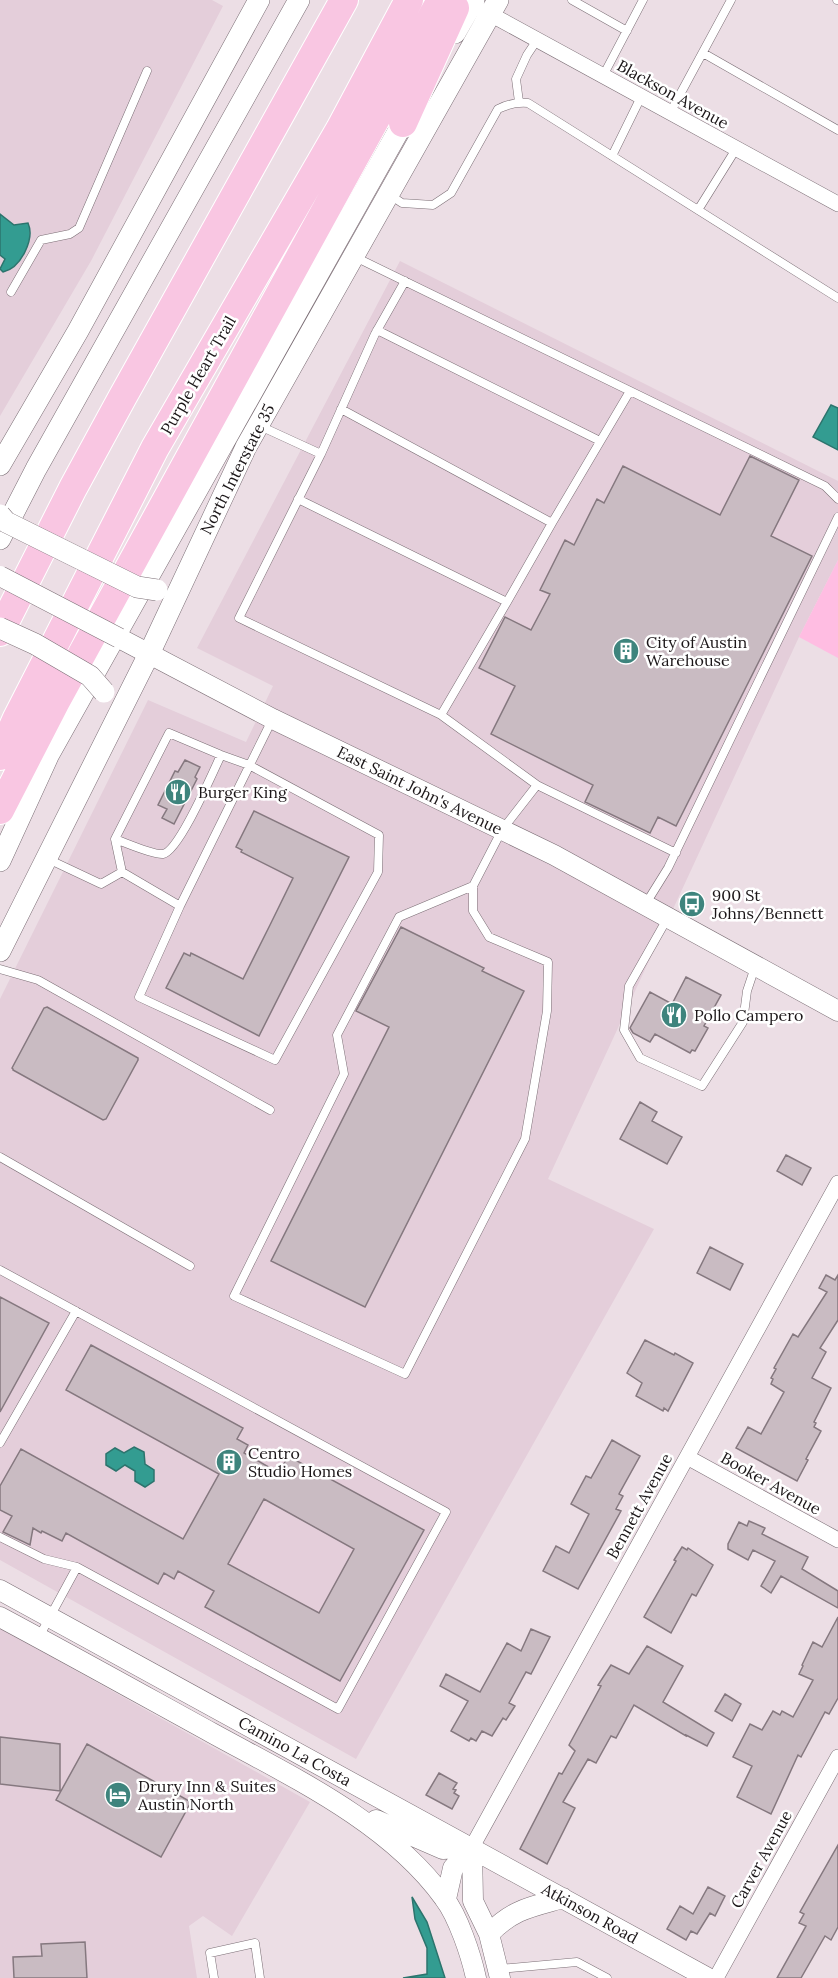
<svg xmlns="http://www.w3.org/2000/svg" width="838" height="1978" viewBox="0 0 838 1978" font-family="Lora,serif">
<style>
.built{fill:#e4ceda}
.green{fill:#ffbde2}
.water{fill:#339c91;stroke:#2c746d;stroke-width:1.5}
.building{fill:#c9bbc2;stroke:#85787f;stroke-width:1.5;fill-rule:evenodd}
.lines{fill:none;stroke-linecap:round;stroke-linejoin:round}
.service-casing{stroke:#7b6e75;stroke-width:9}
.minor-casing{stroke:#7b6e75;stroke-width:16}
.tertiary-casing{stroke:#7b6e75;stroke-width:21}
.secondary-casing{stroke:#7b6e75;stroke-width:22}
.motorway-casing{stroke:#fff;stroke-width:30}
.service{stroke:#fff;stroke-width:8}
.minor{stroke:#fff;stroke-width:15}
.tertiary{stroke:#fff;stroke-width:20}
.secondary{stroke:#fff;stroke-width:21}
.motorway{stroke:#f9c6e2;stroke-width:28}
.tertiary-bridge-casing{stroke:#7b6e75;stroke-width:21;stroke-linecap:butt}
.secondary-bridge-casing{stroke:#7b6e75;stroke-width:22;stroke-linecap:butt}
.tertiary-bridge{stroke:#fff;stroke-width:20}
.secondary-bridge{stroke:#fff;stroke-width:21}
.labels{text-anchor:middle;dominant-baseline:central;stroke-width:5;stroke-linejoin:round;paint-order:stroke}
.street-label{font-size:16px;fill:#1b1618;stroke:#fff}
.poi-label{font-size:16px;fill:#1b1618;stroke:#fff;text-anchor:start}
</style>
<rect width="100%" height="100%" fill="#ecdee5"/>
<path class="built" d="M0,0H212L223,6L91,261L0,416Z
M400,261L838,481V560L799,637L548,1179L654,1229L356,1759L0,1560V999L148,700L246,742L273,686L197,648Z
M0,1628L310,1802L232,1936L203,1916L189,1926L197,1978H0Z"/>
<path class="green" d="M838,560V658L799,637Z"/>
<path class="water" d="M0,214L14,225L28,223C35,239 21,268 3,272L0,269L5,259L0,255Z
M831,405L838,408V450L813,437Z
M134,1447L144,1452L145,1464L154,1470V1481L145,1487L135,1481V1471L125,1465L116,1471L106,1465V1454L115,1448L124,1453Z
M412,1897L427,1922L445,1978H403L427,1974V1948L415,1919Z"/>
<path class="building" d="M750,456L799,480L771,536L812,556L676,826L658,817L650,833L585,802L593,785L491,734L515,686L479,668L505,617L531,630L550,594L540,590L565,540L574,545L597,499L604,503L623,466L720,515Z
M185,760L200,767L195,777L197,779L174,824L162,818L167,809L158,805L175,771L178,772Z
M254,811L349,857L259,1036L166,988L184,953L190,956L191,953L243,979L270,925L293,878L241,852L242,850L236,847Z
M401,927L484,968L482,971L524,991L365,1307L271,1261L389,1027L356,1011Z
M686,977L721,995L704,1026L708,1028L695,1051L692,1050L690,1053L655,1034L650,1042L633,1033L630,1028L650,992L672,1004Z
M47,1007L138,1058V1060L106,1119L103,1120L13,1070V1069L12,1068L44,1008Z
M640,1102L657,1112L652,1121L682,1137L667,1164L620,1139Z
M786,1155L811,1168L802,1185L777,1171Z
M710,1247L743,1264L730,1290L697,1273Z
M826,1275L835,1280L838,1275V1320L820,1348L826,1352L812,1378L831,1388L814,1422L816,1423L814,1427L821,1431L806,1459L808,1460L797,1481L736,1448L748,1427L761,1434L784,1392L771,1384L773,1379L771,1378L776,1369L774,1368L793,1334L798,1337L827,1292L819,1288Z
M0,1297L49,1323L0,1412Z
M645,1340L674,1355L675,1353L693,1363L668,1411L664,1408L663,1411L636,1396L642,1383L627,1373Z
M91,1345L243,1428L237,1439L248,1445L244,1453L279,1473L288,1456L424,1530L340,1681L205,1607L214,1591L178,1571L174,1579L164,1573L158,1584L66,1533L62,1541L42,1531L41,1533L33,1528L30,1545L3,1532L12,1516L0,1510V1486L21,1449L183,1539L219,1474L66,1390ZM264,1499L354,1549L319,1613L228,1564Z
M612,1440L640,1456L619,1494L623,1496L616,1509L621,1511L578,1589L543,1571L556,1546L569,1553L589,1514L571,1504L586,1476L591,1478Z
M749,1521L765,1528L762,1534L808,1557L802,1569L838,1591V1608L781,1576L771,1593L761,1586L775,1561L753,1550L748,1560L728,1549V1544L739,1522L747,1526Z
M682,1547L687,1550L688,1548L713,1565L696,1596L692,1594L671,1633L644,1617L676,1561L674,1560Z
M838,1617V1698L829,1714L825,1712L801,1757L798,1755L771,1814L737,1797L752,1766L733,1757L750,1724L762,1730L773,1711L780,1715L782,1711L793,1717L813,1680L799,1674L803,1666L802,1665L813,1642L822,1647Z
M531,1629L550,1637L531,1674L526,1672L514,1694L509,1703L515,1706L506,1720L503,1718L492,1736L482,1731L476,1741L471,1738L469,1741L451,1731L468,1701L440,1686L446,1674L480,1692L507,1643L521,1651Z
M647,1646L683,1666L663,1702L714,1733L707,1746L686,1735V1736L634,1705L616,1738L611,1736L596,1763L588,1759L563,1802L575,1808L547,1864L520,1849L559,1773L562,1774L575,1751L569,1745L601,1686L598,1685L611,1665L629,1674Z
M725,1694L741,1704L732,1721L715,1711Z
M0,1737L60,1744V1791L0,1784Z
M87,1744L191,1802L161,1857L56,1800Z
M439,1773L457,1783L453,1789L456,1790L454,1793L459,1796L452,1809L426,1795Z
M838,1845V1927L831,1940L825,1936L801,1978H777L806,1926L799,1923L804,1914L800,1912Z
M708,1887L725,1896L715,1916L710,1913L697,1934L691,1931L686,1940L667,1929L680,1906L693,1914Z
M85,1942L87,1978H14L13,1957L42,1956L41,1944Z"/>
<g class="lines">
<defs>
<path id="service" d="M572,0L627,31
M837,0H838
M703,53L838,130
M603,76L643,0
M519,102L516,79L527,55L537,40
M670,113L731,0
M612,156L641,97
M390,195L402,203L433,205L451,193L498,109C508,104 516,102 528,103L838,298
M698,210L736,149
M355,257L825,486L838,499
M11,292L41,240L70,234L79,228L147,71
M377,330L600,441
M260,426L321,454L239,618L441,715L537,785L502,830L473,886L399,917L337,1035L344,1074L234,1296L405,1374L525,1139L547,1011L548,962L489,937L473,911V886
M321,454L375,334L405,281
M298,499L507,602L552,523L341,409
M552,523L630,391
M441,715L507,602
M537,785L676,853
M115,839C126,843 153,855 163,854C179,851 213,772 221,755
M48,859L101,884L122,872L180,906L272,720
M122,872L115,839L169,733L221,755L249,765L379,835L378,872L275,1060L139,997L180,906
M645,905L668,868L838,517
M667,919L629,986L624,1030L640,1058L702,1086L743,1022L747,991L755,967
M0,969L38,980L270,1110
M0,1157L190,1266
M0,1270L446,1512L338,1709L77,1567L44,1559L0,1537
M0,1443L76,1311
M39,1637L77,1567
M500,1969L577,1962L607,1978
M214,1978L210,1953L255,1943L260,1978"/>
<path id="minor" d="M490,14L838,204
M687,1457L838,1540
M472,1847L838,1183
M716,1978L838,1757"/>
<path id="tertiary" d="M119,638L273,719L554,855L838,1011
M0,1590L708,1978
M0,1617C71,1655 141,1694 212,1733C292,1777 389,1822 444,1898C458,1916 471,1955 476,1978
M376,1820L443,1849L472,1847
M472,1847L473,1901L489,1934L500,1978
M446,1899L453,1868L472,1847
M489,1934C513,1909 531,1907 563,1898"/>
<path id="secondary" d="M455,33L474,0
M0,465L78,331L259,0
M0,539L36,469L299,0
M0,861L49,754L409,112
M0,951L149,654L246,447L498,0"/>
<path id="motorway" d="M403,123L455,8
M0,632L73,488L122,398L344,0
M0,756L17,718L155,448L340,129L409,0
M0,810L55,703L441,0"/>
</defs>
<use href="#service" class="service-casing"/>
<use href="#minor" class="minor-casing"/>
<use href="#tertiary" class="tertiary-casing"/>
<use href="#secondary" class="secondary-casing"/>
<use href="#motorway" class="motorway-casing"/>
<use href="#service" class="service"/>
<use href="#minor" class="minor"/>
<use href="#tertiary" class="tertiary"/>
<use href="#secondary" class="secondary"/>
<use href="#motorway" class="motorway"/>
<defs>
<path id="tertiary-bridge" d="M0,576L119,638"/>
<path id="secondary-bridge" d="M0,515L6,522L137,587L157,590
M0,628L35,644L90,676L104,692"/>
</defs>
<use href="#tertiary-bridge" class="tertiary-bridge-casing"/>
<use href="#secondary-bridge" class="secondary-bridge-casing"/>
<use href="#tertiary-bridge" class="tertiary-bridge"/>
<use href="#secondary-bridge" class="secondary-bridge"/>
</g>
<defs>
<symbol id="building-disc" viewBox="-11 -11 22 22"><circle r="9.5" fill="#3e847d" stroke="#fff"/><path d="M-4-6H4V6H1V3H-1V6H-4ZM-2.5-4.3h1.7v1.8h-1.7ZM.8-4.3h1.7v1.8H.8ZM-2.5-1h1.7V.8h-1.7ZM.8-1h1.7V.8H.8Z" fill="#fff"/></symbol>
<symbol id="restaurant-disc" viewBox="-11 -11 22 22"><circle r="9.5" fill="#3e847d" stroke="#fff"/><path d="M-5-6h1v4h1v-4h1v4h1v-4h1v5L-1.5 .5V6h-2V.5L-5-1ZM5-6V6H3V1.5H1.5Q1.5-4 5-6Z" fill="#fff"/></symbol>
<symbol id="bus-disc" viewBox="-11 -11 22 22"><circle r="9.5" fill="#3e847d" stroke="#fff"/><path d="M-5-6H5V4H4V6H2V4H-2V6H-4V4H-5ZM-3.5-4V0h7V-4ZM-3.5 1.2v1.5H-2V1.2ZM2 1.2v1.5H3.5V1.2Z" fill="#fff"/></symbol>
<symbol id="hotel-disc" viewBox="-11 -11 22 22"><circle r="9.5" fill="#3e847d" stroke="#fff"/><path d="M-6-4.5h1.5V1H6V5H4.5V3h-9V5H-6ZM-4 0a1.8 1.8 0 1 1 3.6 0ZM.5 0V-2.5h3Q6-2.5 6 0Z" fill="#fff"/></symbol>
</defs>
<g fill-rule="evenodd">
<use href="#building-disc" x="611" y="636" width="30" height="30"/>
<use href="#restaurant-disc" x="163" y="777" width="30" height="30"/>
<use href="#bus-disc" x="677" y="889" width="30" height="30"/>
<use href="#restaurant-disc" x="659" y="1000" width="30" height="30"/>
<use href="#building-disc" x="214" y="1447" width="30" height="30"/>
<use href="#hotel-disc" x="103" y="1780" width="30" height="30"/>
</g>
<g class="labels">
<g class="street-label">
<text transform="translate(673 94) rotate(29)">Blackson Avenue</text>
<text transform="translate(198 375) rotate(-60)">Purple Heart Trail</text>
<text transform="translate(237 469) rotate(-63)">North Interstate 35</text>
<text transform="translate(420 790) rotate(26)">East Saint John's Avenue</text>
<text transform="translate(771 1483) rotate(29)">Booker Avenue</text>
<text transform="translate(639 1506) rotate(-61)">Bennett Avenue</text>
<text transform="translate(295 1751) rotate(29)">Camino La Costa</text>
<text transform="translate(761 1859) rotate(-61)">Carver Avenue</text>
<text transform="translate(590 1913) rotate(29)">Atkinson Road</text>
</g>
<g class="poi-label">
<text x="646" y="642">City of Austin<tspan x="646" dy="18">Warehouse</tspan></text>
<text x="198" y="792">Burger King</text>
<text x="712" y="895">900 St<tspan x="712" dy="18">Johns/Bennett</tspan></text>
<text x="694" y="1015">Pollo Campero</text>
<text x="248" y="1453">Centro<tspan x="248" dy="18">Studio Homes</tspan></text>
<text x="138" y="1786">Drury Inn &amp; Suites<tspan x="138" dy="18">Austin North</tspan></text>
</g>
</g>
</svg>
